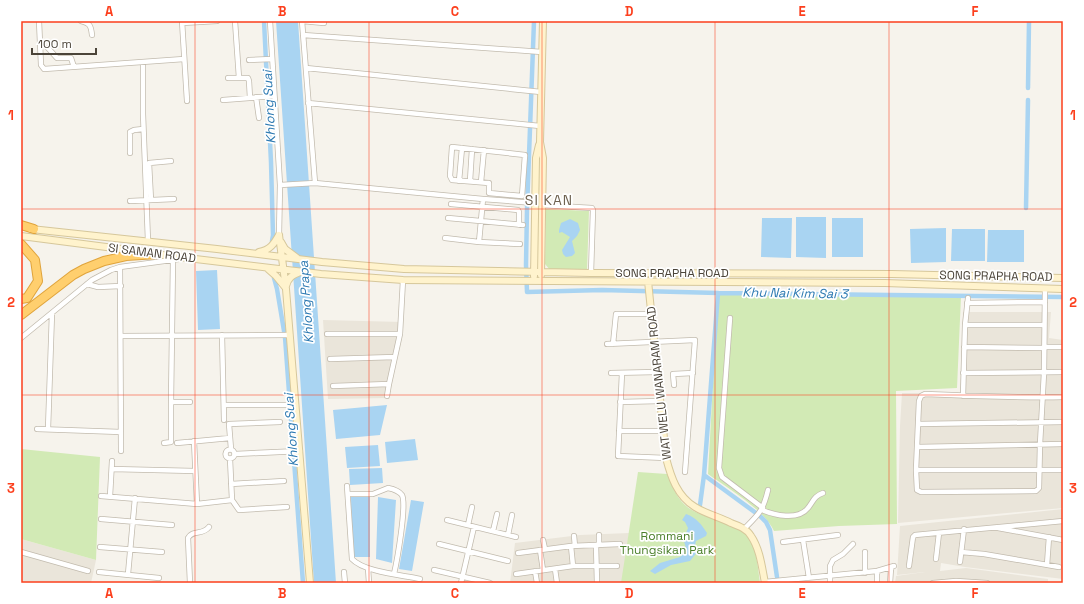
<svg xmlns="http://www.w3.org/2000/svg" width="1084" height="604" viewBox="0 0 1084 604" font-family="'Space Grotesk',sans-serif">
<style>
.residential{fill:#eae5da}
.green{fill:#d2eab5}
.water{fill:#a9d4f2}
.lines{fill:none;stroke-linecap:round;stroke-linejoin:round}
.canal{stroke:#a9d4f2;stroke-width:4.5}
.street-casing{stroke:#c2bbae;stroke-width:6}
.secondary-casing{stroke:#d6c79b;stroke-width:8}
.highway-casing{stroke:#e0a43c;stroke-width:10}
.street{stroke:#fff;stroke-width:4.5}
.secondary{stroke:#fff3cd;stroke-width:6}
.highway{stroke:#ffcf6e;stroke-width:8}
.grid{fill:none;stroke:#fc3f1d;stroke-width:1;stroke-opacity:0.55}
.labels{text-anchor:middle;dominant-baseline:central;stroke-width:3.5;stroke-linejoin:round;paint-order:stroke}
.street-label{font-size:12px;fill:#4b4439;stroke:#fff}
.park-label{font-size:12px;fill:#4a7f2a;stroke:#fff}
.water-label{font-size:13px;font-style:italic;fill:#2e7ab2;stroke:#fff}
.quarter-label{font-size:14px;letter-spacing:1px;fill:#6e6250;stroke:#fff}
.neatline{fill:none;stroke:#fc3f1d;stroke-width:1.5}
.grid-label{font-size:13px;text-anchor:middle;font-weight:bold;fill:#fc3f1d}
</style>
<rect width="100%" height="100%" fill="#f6f3ec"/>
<path class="residential" d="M963,312H1051L1049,338L1063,340V508L898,523L900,426L902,393H960Z
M323,320L403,322L389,398L328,399Z
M1063,509V579L965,567L941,563L940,571L966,568L1048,579V583H895L896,576L925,572L897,575L900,526Z
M629,533L622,583H510L515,543L580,535Z
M21,539L96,560L91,583H21Z"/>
<path class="green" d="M546,209L589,211L587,271L550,270L545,264Z
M718,293L961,296L957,388L896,391L897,524L839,526L774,531C765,510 727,488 708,474Z
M21,449L100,457L96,560L21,539Z
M638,472L667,474C672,485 676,497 685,505C701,520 741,521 750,538C757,551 758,569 760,583H751L750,582L724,583H621Z"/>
<path class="water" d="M276,21H298L336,583H314Z
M796,217H826V258L796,257Z
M762,218H792L791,258L761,257Z
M832,218H863V257H832Z
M570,219L578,223L580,230L577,236L572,241L575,253L572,256L566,257L563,254L562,250L570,237L562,232L559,233V230L561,223Z
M946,228V262L911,263L910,229Z
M952,229H985V261H951Z
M988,230H1024V262H987Z
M217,270L220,329L198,330L196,271Z
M387,405L380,435L336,439L333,410Z
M415,439L418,460L387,463L385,442Z
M378,445L380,466L347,468L345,447Z
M382,468L383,483L350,485L349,469Z
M351,497H370V557H352Z
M378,497L396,500L392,563L376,559Z
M411,500L424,502L412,571L399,569Z
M686,514C697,518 701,524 707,533L706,536L696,541L694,550L698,551L690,561L671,565L655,574L650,571L660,563L680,557L687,551L682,535L686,533L688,528L685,522L682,520Z"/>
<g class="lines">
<path class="canal" d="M264,21L271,162L273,235L272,241
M534,21L527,209L526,265L527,292L602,290L718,293L1063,297
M1028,88L1029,21
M1026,208L1028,100
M274,278L277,289L285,337L303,583
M718,293L704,475L760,516L766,522L770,530L777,577
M700,505L704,475"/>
<defs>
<path id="street" d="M39,21L41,65L44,69L184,59
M81,21C90,23 91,26 92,35
M182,21L187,101
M235,21L239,78
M270,21L280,185L279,235
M302,21L315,183
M302,21L324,23
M182,23L217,21
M303,35L542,52
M48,48L57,58H71L74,67
M249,60L272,59
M143,62V114L148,241
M306,68L541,92
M228,78H248L249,81L250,98
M256,97L259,118
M223,100L274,96
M308,103L540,126
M452,147L525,155L522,196L489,193V183L452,180L450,176Z
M130,153V132L134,130L143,129
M459,181L462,148
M470,181L472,149
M481,182L484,150
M280,185L315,183L483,199L535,203
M483,199L479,242L520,244
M151,200L149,163L171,161
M130,201L174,199
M451,204L518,210L519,212V225
M542,205L592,208L593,210L591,273
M448,218L523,225
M445,238L479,242
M173,260L171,402H190
M120,267L121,451
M87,284L98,287L121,286
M1045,289L1044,373L1040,444L1039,488L1036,491L921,492L917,490L916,470L919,401L921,396L925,394C971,396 1017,398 1063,397
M967,303L1045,302
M730,318L719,468L722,477L726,480L763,508
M965,325H1044
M327,334H400
M222,335L224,420
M121,336L290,335
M21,338L92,280L111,270L120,267L179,259
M607,344L695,340L685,472
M613,344L616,314H651
M964,347L1044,348
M1044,347H1063
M330,359L395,357
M611,373L657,372
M622,373L618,456L666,458
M963,373L1063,372
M674,385L673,374L693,373
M333,386L389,384L400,334L403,280
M387,396L389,384
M963,396L965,325L968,298
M620,402L660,401
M224,405H296
M918,424L1063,422
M37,429L121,432
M48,429L52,313
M619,431H663
M194,441L197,504
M164,443L171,442V402
M177,443L230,438
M917,447L1063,444
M231,449L229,424L280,422
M225.5 454a4.5 4.5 0 1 1 9 0a4.5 4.5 0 1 1-9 0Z
M235,454L300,451
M230,459L232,500L239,510L287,507
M112,469L195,471
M916,470H1063
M231,484L284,481
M347,486L352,559C364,572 402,575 420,579
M348,494H373L388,488C393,489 399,491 402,495C407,505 397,561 394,574
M101,496L197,504L232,500
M110,496L112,461
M762,510C774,515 798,521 808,508C813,502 814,496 823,493
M101,519L172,525
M447,520L516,537
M468,525L472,507
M998,528L1063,540
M744,529C759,514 763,511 768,490
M493,531L497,514
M508,535L512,515
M599,535V545
M574,536L575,546
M543,540L545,549
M803,540L809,578
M783,542L838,535
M439,544L508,561
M596,545L597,583
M571,546L573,566
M100,547L162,552
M540,550L543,570
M21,552L88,571
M961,552L984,554L1059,567
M518,553L571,546L620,544
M936,559L939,533
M960,562L964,529
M1047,565L1049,537
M909,566L913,537L915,535L1063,521
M368,568L369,583
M555,569L557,583
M434,570L490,583
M535,571L537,583
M99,572L159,578
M344,572L345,583
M865,573V552
M128,574L135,498
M516,574L573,566H617
M765,582L877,571L894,566
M190,583L188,538C193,529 202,536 209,527
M461,583L474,527
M830,583V566L833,560L843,554L853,544
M877,583V571
M890,583L891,568
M933,583L956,581L987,583"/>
<path id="secondary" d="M31,229L217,249L322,262L404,269L591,273L892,274L1063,278
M279,235L286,289L310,583
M21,236L145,252
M281,242L285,249L297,258
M259,252C270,250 274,244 279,235
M154,254L321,274L403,280L885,283L1063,289
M267,268L276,276L285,287
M541,275L543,158L540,142L543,21
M534,276L536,158L539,145
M648,281L666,458C671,477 677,496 695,507C706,514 720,517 731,523C739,526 747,529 751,536C760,549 762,568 765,583
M286,286C288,277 293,275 300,272"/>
<path id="highway" d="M21,225L34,229
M21,244L35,260L38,281L27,298L21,299
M21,315L73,275L84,269L104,261L126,256L158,254"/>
</defs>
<use href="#street" class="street-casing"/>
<use href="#secondary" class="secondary-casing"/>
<use href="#highway" class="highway-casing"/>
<use href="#street" class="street"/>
<use href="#secondary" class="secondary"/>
<use href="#highway" class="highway"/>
</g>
<path class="grid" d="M195,21V583M369,21V583M542,21V583M715,21V583M889,21V583M21,209H1063M21,395H1063"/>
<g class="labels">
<g class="street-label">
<text transform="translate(152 253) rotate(7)">SI SAMAN ROAD</text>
<text x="672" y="273">SONG PRAPHA ROAD</text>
<text transform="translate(996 276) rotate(1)">SONG PRAPHA ROAD</text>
<text transform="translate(659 383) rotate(-96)">WAT WELU WANARAM ROAD</text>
</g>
<g class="park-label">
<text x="667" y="536">Rommani<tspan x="667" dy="14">Thungsikan Park</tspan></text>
</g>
<g class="water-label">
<text transform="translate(269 107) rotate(-93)">Khlong Suai</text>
<text transform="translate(795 293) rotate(1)">Khu Nai Kim Sai 3</text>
<text transform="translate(306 302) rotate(-94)">Khlong Prapa</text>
<text transform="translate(291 430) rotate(-94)">Khlong Suai</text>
</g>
<g class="quarter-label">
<text x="549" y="200">SI KAN</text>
</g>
</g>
<rect width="1084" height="604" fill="none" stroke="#ffffff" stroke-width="44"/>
<path d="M32 48v6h64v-6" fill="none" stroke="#4b4439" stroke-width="2"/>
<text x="38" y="48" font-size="12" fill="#4b4439" stroke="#ffffff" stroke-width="3" paint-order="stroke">100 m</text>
<rect x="22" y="22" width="1040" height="560" class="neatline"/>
<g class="grid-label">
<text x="109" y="16">A</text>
<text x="282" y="16">B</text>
<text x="455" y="16">C</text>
<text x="629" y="16">D</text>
<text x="802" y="16">E</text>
<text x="975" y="16">F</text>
<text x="11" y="120">1</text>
<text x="1073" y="120">1</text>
<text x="11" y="307">2</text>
<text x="1073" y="307">2</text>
<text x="11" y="493">3</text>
<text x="1073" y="493">3</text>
<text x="109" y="598">A</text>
<text x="282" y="598">B</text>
<text x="455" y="598">C</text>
<text x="629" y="598">D</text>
<text x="802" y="598">E</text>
<text x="975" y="598">F</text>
</g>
</svg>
